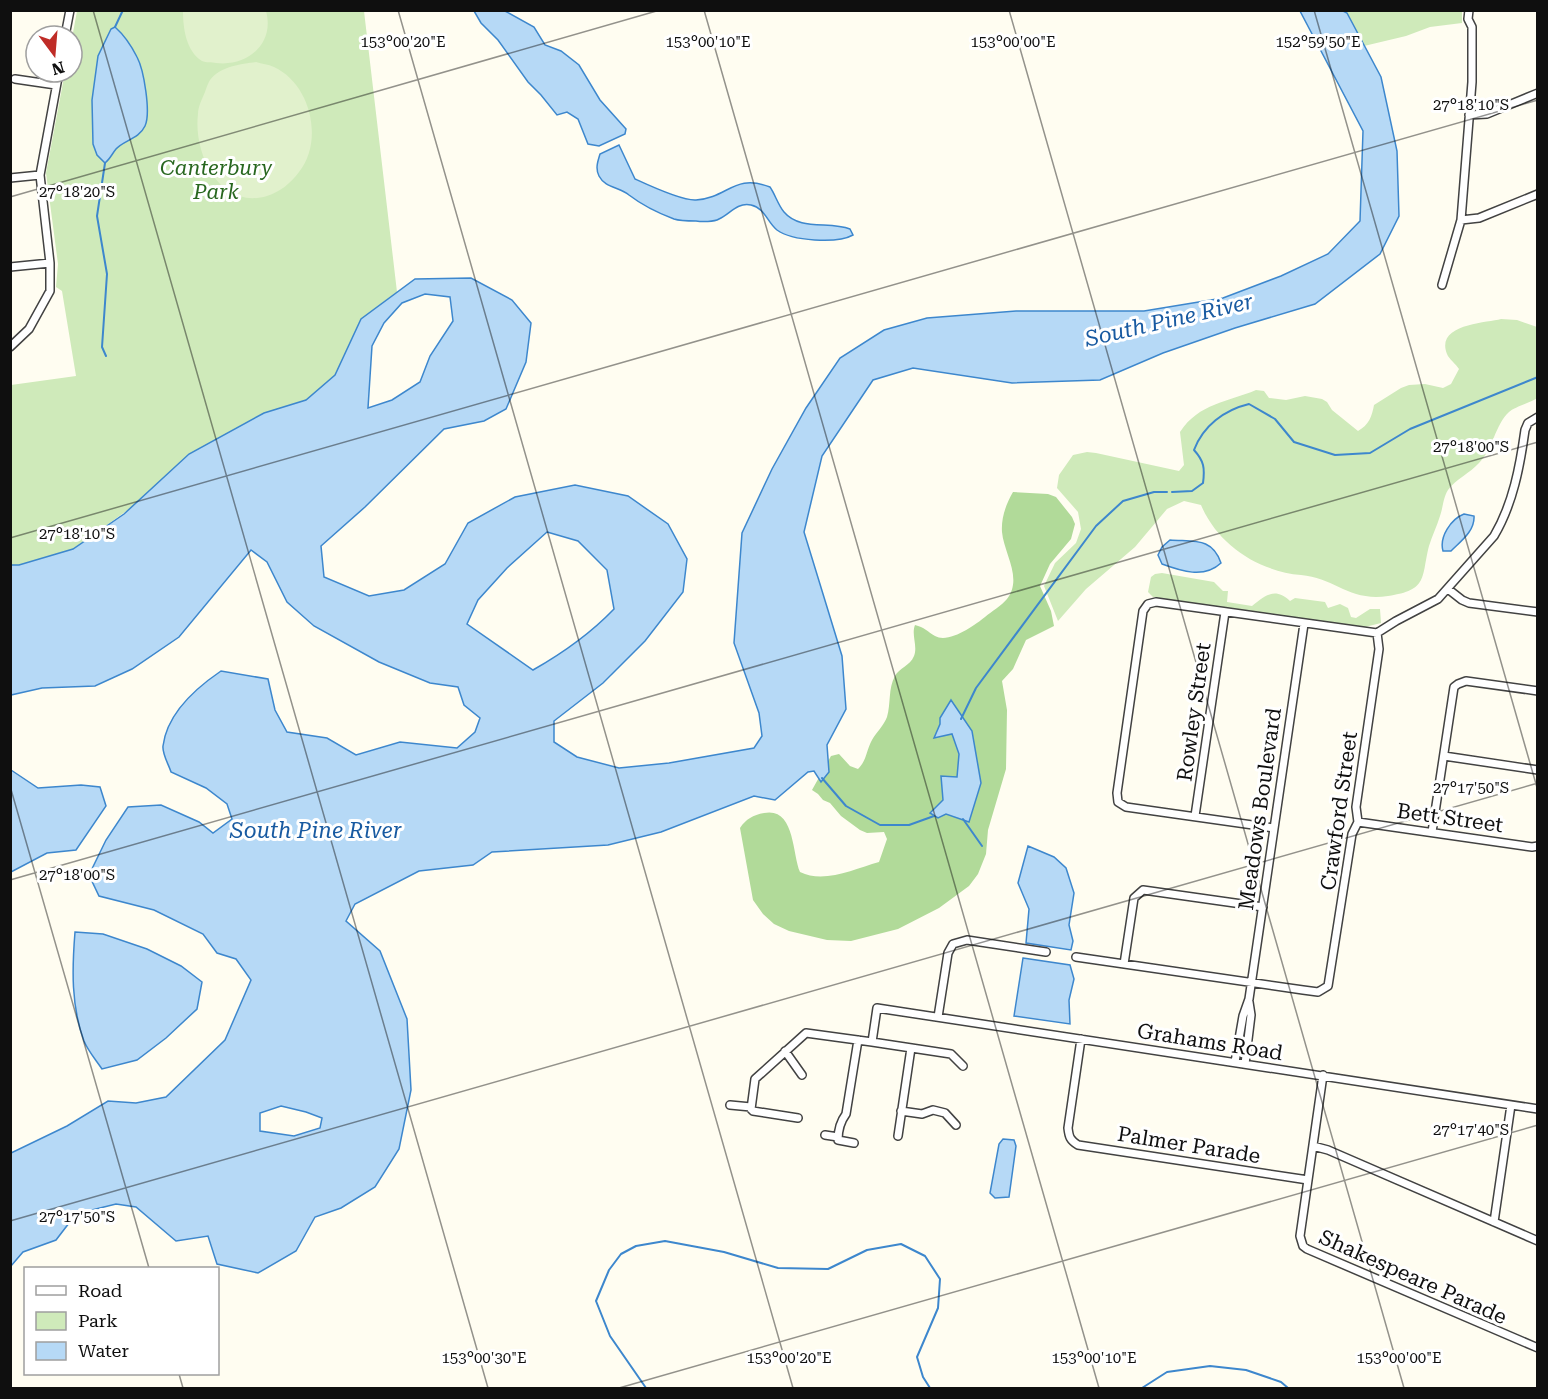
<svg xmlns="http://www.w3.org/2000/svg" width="1548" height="1399" viewBox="0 0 1548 1399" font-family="'Roboto Serif',serif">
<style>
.green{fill:#cfeaba}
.forest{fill:#b1da99}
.pitch{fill:#e1f1cc}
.water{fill:#b6d9f6;stroke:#3d87cd;stroke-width:1.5;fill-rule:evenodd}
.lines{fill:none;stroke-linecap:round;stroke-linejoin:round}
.stream{stroke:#3d87cd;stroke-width:2}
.minor-casing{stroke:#424242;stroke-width:10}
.minor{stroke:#fff;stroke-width:7}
.ticks{fill:none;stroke:#0f0f0f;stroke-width:1.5;stroke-opacity:0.45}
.labels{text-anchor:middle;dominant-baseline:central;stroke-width:6;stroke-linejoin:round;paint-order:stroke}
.park-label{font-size:21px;font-style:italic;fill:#28671f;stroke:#fff}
.street-label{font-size:21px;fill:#0f0f0f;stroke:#fff}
.water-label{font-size:22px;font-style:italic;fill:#185aa1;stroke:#fff}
.ticks-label{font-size:15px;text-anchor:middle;fill:#0f0f0f;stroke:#fff;stroke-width:6;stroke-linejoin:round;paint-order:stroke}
</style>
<rect width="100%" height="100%" fill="#fffdf1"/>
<path class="green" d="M77,11H364L397,292L361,319L335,375L306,400L264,413L73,549L19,565H11V385L76,376L62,291L56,287L58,264L46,173L65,72H72V38Z
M1343,11H1462V23L1430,27L1406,36L1364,46L1347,13Z
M1501,319L1517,320L1537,327V398C1530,403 1514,407 1509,412C1495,425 1493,449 1479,463C1470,473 1456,479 1448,490C1443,498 1443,508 1440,516C1437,526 1432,536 1429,546C1421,577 1429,590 1388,596C1350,602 1335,578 1301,575C1258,571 1218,545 1201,505L1184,501L1167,509L1135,547L1086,589L1058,621L1044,586L1055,563L1076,543L1081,529L1078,512L1057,488L1059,475L1073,455L1087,452L1096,453L1179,471L1184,465L1180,432C1199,403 1228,402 1256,390L1264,391L1269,398L1286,400L1305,396L1322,399L1327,402L1332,410L1358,431C1369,425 1372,416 1374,405L1401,388L1409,385L1425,384L1443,388L1451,384L1459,369C1456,364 1449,359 1447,354C1435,324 1486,323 1501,319Z
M1162,573L1214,582L1223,591H1228L1227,602L1252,606C1266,595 1275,587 1290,601L1295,598L1325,602L1328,608L1340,604L1348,608L1351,617L1356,618L1370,609H1380L1381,623L1361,628L1153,597L1148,592L1151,577L1155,574Z"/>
<path class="forest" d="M1013,492L1048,494L1056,497L1072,517L1075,524L1071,539L1050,564L1040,586L1051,611L1054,626L1026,640L1013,669L1002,681L1007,710L1006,769L988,830L986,854L978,874L969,886L939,908L898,929L851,941L827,940L789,931L774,924L763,914L753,900L740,828C746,819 753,815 764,813C795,807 792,853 800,872C824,884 854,869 879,862L887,839L884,832L867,833L860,830L841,816L830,803L823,800L818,794L812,790L831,756L839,754L850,766L858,769C867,760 866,751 872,740C876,733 884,725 887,717C891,704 888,688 895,676C899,668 910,666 914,656C918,646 911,635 915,625C924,627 928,632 935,636C949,644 975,625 985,617C992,611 1001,606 1007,599C1023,578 1004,554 1002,532C1001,518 1006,504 1013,492Z"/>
<path class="pitch" d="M183,11H266C275,43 248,67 216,63C212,62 206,63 202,61C186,51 183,28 183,11Z
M256,62C262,64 268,64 274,67C311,84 324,141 299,172C291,183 280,192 267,196C220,210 193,154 198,114C198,107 202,99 205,92C206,89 208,83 210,80C221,66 241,64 256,62Z"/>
<path class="water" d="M474,11H505L534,27L545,45L561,51L579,65L600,100L626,129L625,134L599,146L588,144L578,119L567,112L557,115L541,95L528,82L498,40L481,23Z
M1300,11H1343L1347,13L1381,77L1397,151L1399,216L1380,254L1315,304L1235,328L1163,353L1100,380L1012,383L913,368L873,380L822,456L804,532L842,656L846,709L827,745L829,772L821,782L814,771L808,772L775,800L754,796L661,832L608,845L492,852L473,865L419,871L355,904L346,921L380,951L407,1019L411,1090L399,1149L375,1187L341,1208L315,1217L296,1251L258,1273L217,1264L208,1236L176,1241L136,1207L116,1204L76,1214L56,1240L23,1252L11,1266V1153L67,1126L108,1101L136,1103L166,1097L225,1040L251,980L236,959L217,953L203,934L154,910L99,896L89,875L106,840L128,807L161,805L199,822L213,833L232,819L227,804L206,788L171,772C169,765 162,754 163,746C167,713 196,688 221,671L268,679L275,710L287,732L327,738L356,755L400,742L457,748L475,732L480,718L464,705L458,687L430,683L379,662L314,626L287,602L267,562L251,550L179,637L132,669L95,686L42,688L11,695V565H19L73,549L124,514L189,454L264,413L306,400L335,375L361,319L415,279L471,278L512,300L531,323L526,362L506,409L484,421L444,429L365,507L321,546L324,577L369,596L404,590L445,564L468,523L515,497L575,485L628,496L668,524L687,559L683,592L645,641L603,683L554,721V742L577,757L619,768L669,763L754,748L762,736L759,713L734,643L742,533L772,469L806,408L840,358L884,330L927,318L1016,311H1144L1223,298L1281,276L1328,254L1360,221L1363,131ZM425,294L450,297L453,321L430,356L420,382L392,400L368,408L372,346L384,323L402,303ZM547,532L578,541L607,570L614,609C590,634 563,653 533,670L467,624L478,600L507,568ZM281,1106L306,1112L322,1118L320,1128L294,1136L260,1131V1113Z
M115,27C124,35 132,47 137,57C144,70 151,113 145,126C139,139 124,140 116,149C112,154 110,159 105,163L97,155L93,144L92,100L98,56L111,29Z
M619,145L635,179C648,185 682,201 696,200C728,198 734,173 770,187C775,194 778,205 784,212C800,231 829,221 850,229L853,235C837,244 792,241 777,230C767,222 765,208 751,205C737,202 730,214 719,219C714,222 702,222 696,221C689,221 680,221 674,219C658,213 642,205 629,195C620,187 605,188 599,176C595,168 598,161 600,154Z
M1464,514L1474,516C1475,531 1461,541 1451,551H1443C1439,537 1451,519 1464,514Z
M1170,540C1194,542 1212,537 1221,563C1204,579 1181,571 1162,564L1158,555L1162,547Z
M951,700L972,731L981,783L969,822L946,814L938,818L930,813L943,800L941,776L957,777L959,754L952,734L934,738L940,724V718Z
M11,770L38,788L81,785L100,787L106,806L76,850L47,853L11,872Z
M1028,846L1054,857L1066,868L1074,893L1069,925L1073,941L1071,950L1026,943L1029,909L1018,883Z
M75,932L103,934L147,949L181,966L202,982L197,1009L166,1038L137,1060L102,1069C96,1060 88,1051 84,1041C71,1006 72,969 75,932Z
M1023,958L1070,965L1074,979L1069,1000L1070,1024L1014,1016Z
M1003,1139L1014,1140L1016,1146L1009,1197L995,1198L990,1193L999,1144Z"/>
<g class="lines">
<path class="stream" d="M115,27L123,10
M105,163L97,216L107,274L102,347L106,356
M1172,492L1192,491L1203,483C1205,468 1204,461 1194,450C1203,426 1224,410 1249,404L1275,419L1294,442L1335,455L1370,453L1410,429L1538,377
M961,719L976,688L1096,526L1123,501L1154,492H1167
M822,778L846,806L880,825H909L934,816
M963,819L982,846
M646,1388L610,1336L596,1301L609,1270L621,1254L636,1246L665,1241L724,1252L778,1268L828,1269L867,1250L901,1244L925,1256L940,1279L938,1308L917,1357L923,1377L930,1388
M1142,1388L1167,1372L1210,1366L1246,1370L1281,1382L1288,1388"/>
<defs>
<path id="minor" d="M65,36L70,10
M15,79L56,85
M1469,115L1487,114L1538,93
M10,178L40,175
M1461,220L1479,218L1538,194
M10,267L50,263
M1442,285L1461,220L1472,82V27L1468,19L1469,10
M10,347L29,329L50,291V263L40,175L59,72
M1448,589L1462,600L1469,603L1538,612
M1444,756L1538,770
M1195,816L1225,612
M1358,822L1532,847L1538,846
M1274,828L1126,807L1118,802L1117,793L1143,611L1148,604L1156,602L1377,633L1396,621L1438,599L1494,536C1513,504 1520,466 1525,430L1528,423L1538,417
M1432,832L1454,687L1458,684L1466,681L1538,691
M1076,957L1303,990L1318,992L1328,986L1352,834L1358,822L1356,807L1379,649L1377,633
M1124,964L1134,898L1143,890L1263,907
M938,1017L948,953L953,944L967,940L1046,952
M1081,1039L1068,1128C1069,1137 1070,1140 1078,1145L1308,1180
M872,1042L951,1054L963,1066
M785,1051L802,1075
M1235,1062L1243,1016L1249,999L1304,624
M1245,1064L1251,1015L1249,1002
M1323,1075L1300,1236L1303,1246L1307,1249L1538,1348
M730,1105L751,1107
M901,1111L922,1114L933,1110L945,1113L956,1125
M798,1118L753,1111L751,1109L755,1079L806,1033L872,1042L877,1008L1538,1109
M825,1135L838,1137
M898,1136L911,1048
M854,1143L838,1140C838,1130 840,1122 846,1114L858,1040
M1313,1146L1328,1150L1538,1241
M1494,1222L1511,1105"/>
</defs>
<use href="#minor" class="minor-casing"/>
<use href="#minor" class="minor"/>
</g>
<path class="ticks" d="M93,10L488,1388M398,10L793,1388M704,10L1099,1388M1009,10L1404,1388M1314,10L1538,791M10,197L660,10M10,538L1538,100M10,786L149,1268M10,880L1538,442M10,1221L1538,783M179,1374L183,1388M619,1388L1538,1125"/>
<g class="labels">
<g class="park-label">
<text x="216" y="168">Canterbury<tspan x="216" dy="24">Park</tspan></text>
</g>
<g class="street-label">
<text transform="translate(1194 712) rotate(-82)">Rowley Street</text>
<text transform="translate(1260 809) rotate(-82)">Meadows Boulevard</text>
<text transform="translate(1339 811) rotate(-82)">Crawford Street</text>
<text transform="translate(1450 818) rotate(8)">Bett Street</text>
<text transform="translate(1210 1042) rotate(9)">Grahams Road</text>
<text transform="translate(1189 1145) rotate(9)">Palmer Parade</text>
<text transform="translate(1413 1277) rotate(24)">Shakespeare Parade</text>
</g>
<g class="water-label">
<text transform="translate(1169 320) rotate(-13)">South Pine River</text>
<text x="316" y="830">South Pine River</text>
</g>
</g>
<g class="ticks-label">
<text x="403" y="47">153°00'20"E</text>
<text x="708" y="47">153°00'10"E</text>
<text x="1013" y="47">153°00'00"E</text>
<text x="1318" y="47">152°59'50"E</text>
<text x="1471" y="110">27°18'10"S</text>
<text x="77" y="197">27°18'20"S</text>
<text x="1471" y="452">27°18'00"S</text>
<text x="77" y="539">27°18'10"S</text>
<text x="1471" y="793">27°17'50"S</text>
<text x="77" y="880">27°18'00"S</text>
<text x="1471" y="1135">27°17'40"S</text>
<text x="77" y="1222">27°17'50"S</text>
<text x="484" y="1363">153°00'30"E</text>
<text x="789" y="1363">153°00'20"E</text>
<text x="1094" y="1363">153°00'10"E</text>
<text x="1399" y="1363">153°00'00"E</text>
</g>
<rect width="1548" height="1399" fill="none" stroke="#0f0f0f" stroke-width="24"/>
<rect x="24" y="1267" width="195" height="108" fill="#ffffff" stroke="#9f9f9f" stroke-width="1.5"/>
<rect x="36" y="1286" width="30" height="9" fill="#ffffff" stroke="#9f9f9f" stroke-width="1.5"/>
<text x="78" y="1297" font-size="18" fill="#0f0f0f">Road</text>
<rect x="36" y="1312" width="30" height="18" fill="#cfeaba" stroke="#9f9f9f" stroke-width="1.5"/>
<text x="78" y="1327" font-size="18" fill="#0f0f0f">Park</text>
<rect x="36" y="1342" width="30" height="18" fill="#b6d9f6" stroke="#9f9f9f" stroke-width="1.5"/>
<text x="78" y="1357" font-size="18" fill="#0f0f0f">Water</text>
<g transform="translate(54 54) rotate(164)"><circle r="28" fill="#ffffff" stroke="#9f9f9f" stroke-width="1.5"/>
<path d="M0-4.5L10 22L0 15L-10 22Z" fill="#bf2c27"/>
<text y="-9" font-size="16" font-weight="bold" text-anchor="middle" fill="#0f0f0f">N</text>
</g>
</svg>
